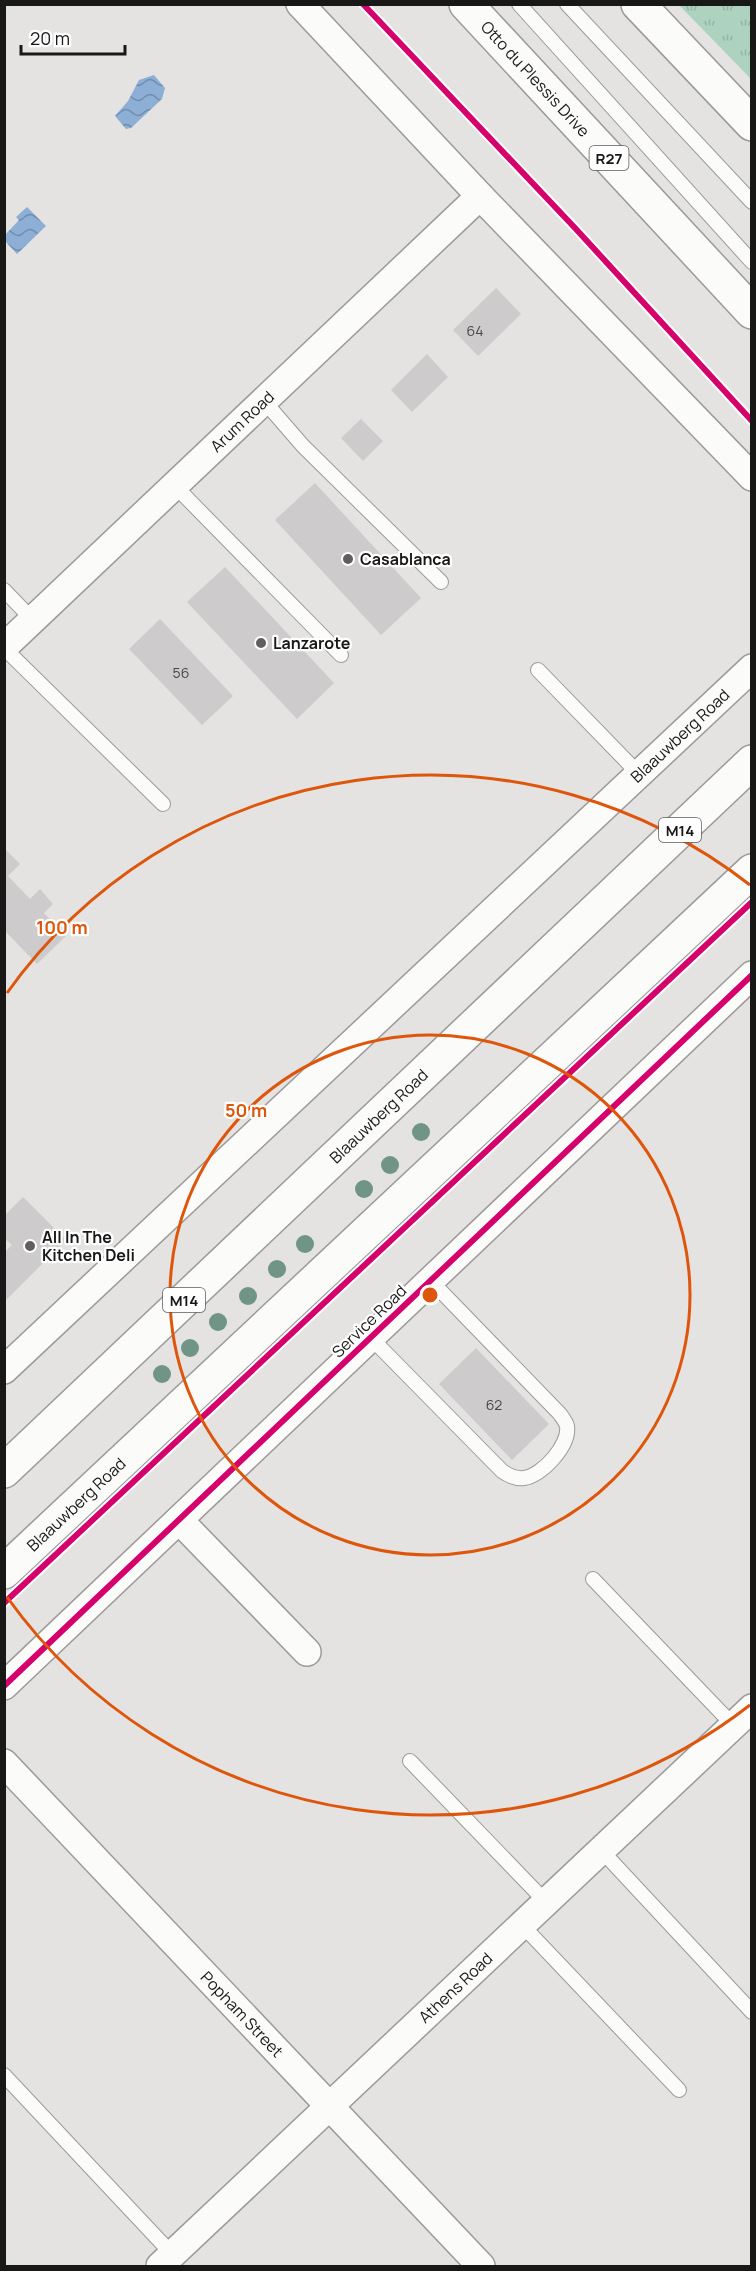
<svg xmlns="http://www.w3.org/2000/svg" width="756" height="2271" viewBox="0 0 756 2271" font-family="Manrope,sans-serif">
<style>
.grass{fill:url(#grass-tufts)}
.water{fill:url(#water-waves)}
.building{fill:#cdcbcb}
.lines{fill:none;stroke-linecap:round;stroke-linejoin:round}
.lane-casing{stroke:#9b9a99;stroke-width:16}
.street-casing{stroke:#9b9a99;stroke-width:30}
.primary-casing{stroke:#9b9a99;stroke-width:36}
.lane{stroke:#fbfbfa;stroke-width:14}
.street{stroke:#fbfbfa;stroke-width:27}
.primary{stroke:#fbfbfa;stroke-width:33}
.cycleway-casing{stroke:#fff;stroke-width:10}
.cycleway{stroke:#d6006c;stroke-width:6}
.tree{fill:#709587}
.ring{fill:none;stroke:#de560c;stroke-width:3}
.poi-dot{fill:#5f5f5d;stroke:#fff;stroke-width:2}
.labels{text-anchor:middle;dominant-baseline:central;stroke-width:4.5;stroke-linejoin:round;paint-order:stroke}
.number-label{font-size:14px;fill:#464644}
.shield{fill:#fff;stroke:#5d5d5c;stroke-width:1.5}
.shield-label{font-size:15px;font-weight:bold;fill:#181816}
.street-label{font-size:16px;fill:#181816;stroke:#fff}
.poi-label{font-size:16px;font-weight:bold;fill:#181816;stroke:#fff;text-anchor:start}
.centre{fill:#de560c;stroke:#fff;stroke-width:3}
.ring-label{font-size:18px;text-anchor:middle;font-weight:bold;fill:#de560c;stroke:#fff;stroke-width:4.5;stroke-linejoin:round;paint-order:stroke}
</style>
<defs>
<pattern id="grass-tufts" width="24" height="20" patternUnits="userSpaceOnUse" patternTransform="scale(1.5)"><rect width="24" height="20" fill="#add2c0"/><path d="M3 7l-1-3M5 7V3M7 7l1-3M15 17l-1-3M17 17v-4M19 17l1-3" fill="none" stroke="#94b4a4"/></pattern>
<pattern id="water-waves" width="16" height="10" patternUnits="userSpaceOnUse" patternTransform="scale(1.5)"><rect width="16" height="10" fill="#8daed5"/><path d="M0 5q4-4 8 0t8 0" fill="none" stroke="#728dac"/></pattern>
</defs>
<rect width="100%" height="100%" fill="#e4e3e1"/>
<path class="grass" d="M679,5H751V80V79Z"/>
<path class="water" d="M154,75L165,88L162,99L131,128L126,129L115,116L128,101L139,80Z
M27,207L46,226L17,254L5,241V235L19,220L16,217Z"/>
<path class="building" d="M496,288L521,314L478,356L453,330Z
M427,354L448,377L412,412L391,390Z
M361,419L383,441L363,461L341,438Z
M315,483L421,598L381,635L275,520Z
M225,567L334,683L297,719L187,602Z
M160,619L233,696L202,725L129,649Z
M4,848L20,864L8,876L30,899L40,889L53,904L44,913L66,936L37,964L4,930Z
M23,1197L66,1240L4,1302V1253L12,1245L4,1238V1216Z
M476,1348L549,1424L512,1460L439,1384Z"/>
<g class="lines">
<defs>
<path id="lane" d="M519,4L752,262
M567,4L752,202
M264,401L303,446L441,582
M175,486L341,655
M4,590L33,620
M4,648L163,804
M538,670L639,774
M371,1338L502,1471C509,1476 515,1479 524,1478C542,1476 570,1445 567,1426C566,1422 562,1417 560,1414L431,1281
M593,1579L733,1725
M410,1761L546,1902
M601,1850L752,2012
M522,1925L679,2090
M4,2075L173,2255"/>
<g id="street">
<path d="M300,4L480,196L752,477"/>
<path id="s1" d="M4,647L480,196"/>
<path id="s2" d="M4,1370L752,668"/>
<path d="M179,1520L307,1652"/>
<path d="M4,1686L752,975"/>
<path id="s3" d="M4,1763L481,2266"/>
<path id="s4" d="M160,2266L752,1708"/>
</g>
<g id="primary">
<path id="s5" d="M466,4L752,312"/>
<path d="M638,4L752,124"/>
<path id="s6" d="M4,1471L752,762"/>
<path id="s7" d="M4,1572L752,871"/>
</g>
</defs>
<use href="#lane" class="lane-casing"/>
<use href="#street" class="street-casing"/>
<use href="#primary" class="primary-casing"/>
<use href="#lane" class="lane"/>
<use href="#street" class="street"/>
<use href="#primary" class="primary"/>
<defs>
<path id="cycleway" d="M363,4L575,228L752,421
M4,1603L752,902
M4,1686L752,975"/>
</defs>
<use href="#cycleway" class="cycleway-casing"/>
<use href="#cycleway" class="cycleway"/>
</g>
<g class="tree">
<circle cx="421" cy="1132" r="9"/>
<circle cx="390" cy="1165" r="9"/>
<circle cx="364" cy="1189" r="9"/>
<circle cx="305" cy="1244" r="9"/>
<circle cx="277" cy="1269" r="9"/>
<circle cx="248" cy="1296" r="9"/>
<circle cx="218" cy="1322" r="9"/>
<circle cx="190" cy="1348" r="9"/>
<circle cx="162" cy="1374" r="9"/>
</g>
<g class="ring">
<circle cx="430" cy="1295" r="260"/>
<path d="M750 1705A520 520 0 0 1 7 1597M7 993A520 520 0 0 1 750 885"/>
</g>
<g class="poi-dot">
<circle cx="348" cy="559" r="6"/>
<circle cx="261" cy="643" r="6"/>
<circle cx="30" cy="1246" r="6"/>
</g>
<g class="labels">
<g class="number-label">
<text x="475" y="330">64</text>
<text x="181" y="672">56</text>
<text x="494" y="1404">62</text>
</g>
<g class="shield">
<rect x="589.5" y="146" width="39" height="24" rx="4.5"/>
<rect x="659" y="818" width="42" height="24" rx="4.5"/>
<rect x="163" y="1288" width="42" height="24" rx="4.5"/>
</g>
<g class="shield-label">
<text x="609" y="158">R27</text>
<text x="680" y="830">M14</text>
<text x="184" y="1300">M14</text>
</g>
<g class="street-label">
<text stroke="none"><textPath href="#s5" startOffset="102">Otto du Plessis Drive</textPath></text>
<text stroke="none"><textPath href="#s1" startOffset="328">Arum Road</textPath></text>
<text stroke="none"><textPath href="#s2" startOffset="927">Blaauwberg Road</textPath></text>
<text stroke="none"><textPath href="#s6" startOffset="516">Blaauwberg Road</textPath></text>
<text transform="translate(369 1321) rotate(-44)">Service Road</text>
<text stroke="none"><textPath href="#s7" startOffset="99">Blaauwberg Road</textPath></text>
<text stroke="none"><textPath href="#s4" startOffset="406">Athens Road</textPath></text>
<text stroke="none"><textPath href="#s3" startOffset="346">Popham Street</textPath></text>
</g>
<g class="poi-label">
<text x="360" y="559">Casablanca</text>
<text x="273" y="643">Lanzarote</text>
<text x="42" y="1237">All In The<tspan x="42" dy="18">Kitchen Deli</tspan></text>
</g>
</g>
<circle cx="430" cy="1295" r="9" class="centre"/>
<g class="ring-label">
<text x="62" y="934">100 m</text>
<text x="246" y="1117">50 m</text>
</g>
<rect width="756" height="2271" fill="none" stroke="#181816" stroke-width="12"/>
<path d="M21 45v9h104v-9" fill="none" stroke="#181816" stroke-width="3"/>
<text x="30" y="45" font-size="18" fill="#181816" stroke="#ffffff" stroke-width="4.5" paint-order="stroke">20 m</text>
</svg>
